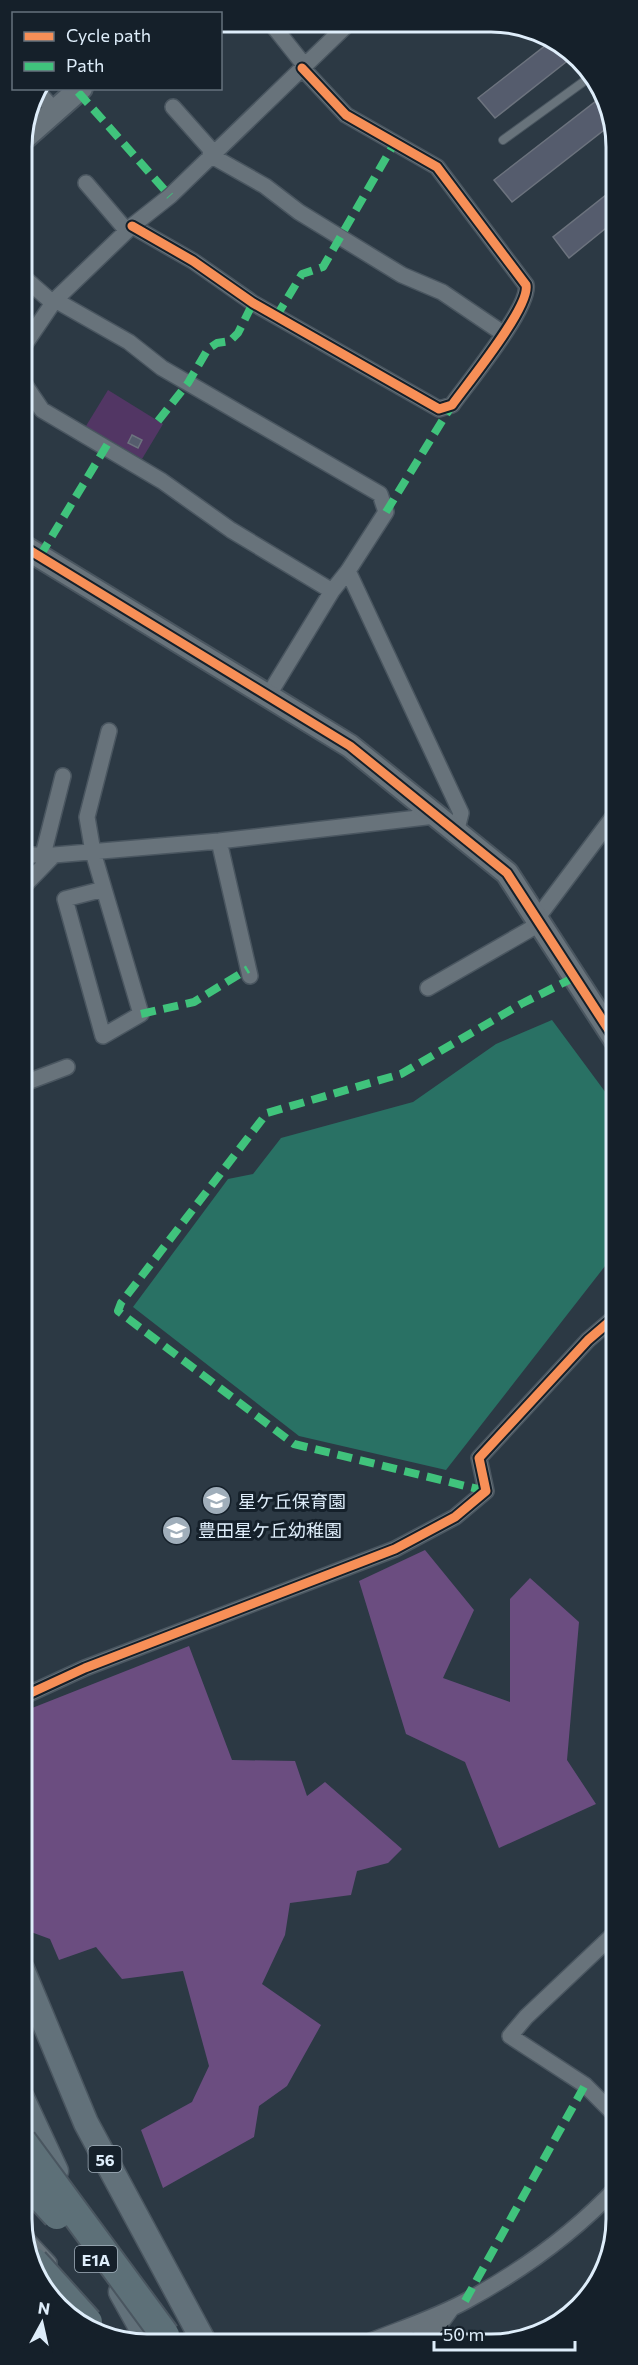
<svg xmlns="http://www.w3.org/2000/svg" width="638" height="2365" viewBox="0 0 638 2365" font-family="Commissioner,'Noto Sans JP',sans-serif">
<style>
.green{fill:#523664}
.forest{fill:#6b4d80}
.water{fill:#297164}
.building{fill:#555c6d;stroke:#6c737e;stroke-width:1.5}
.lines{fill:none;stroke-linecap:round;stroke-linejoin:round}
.lane-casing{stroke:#4a5660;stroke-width:10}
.street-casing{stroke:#4a5660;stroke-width:18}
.secondary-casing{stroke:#4a5660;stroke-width:26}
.primary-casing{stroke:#4a5660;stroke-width:27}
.lane{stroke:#68737b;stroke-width:8}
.street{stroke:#68737b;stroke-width:15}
.secondary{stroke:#68737b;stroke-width:22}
.primary{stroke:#62717a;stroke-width:24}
.highway-bridge-casing{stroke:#4a5660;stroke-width:32;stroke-linecap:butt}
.highway-bridge{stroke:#5d7078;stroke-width:28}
.quiet{stroke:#40c37c;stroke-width:8;stroke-dasharray:15 8;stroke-linecap:butt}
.cycleway-casing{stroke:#15202a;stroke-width:13}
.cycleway{stroke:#f78f57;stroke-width:9}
.labels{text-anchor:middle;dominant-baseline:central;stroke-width:6;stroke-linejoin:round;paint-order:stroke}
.shield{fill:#15202a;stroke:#a2b0bc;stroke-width:1.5}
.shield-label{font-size:16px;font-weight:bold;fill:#deedfa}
.poi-label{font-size:18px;fill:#deedfa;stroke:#15202a;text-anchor:start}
.rim{fill:none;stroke:#deedfa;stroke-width:3}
</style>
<rect width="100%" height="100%" fill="#2c3944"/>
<path class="green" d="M108,390L163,424L142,459L86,426Z"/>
<path class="forest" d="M425,1550L474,1610L443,1678L510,1702V1599L530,1578L579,1622L567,1760L596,1804L499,1848L465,1762L406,1734L359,1581Z
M189,1646L232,1760L295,1761L307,1796L325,1782L402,1849L388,1863L357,1871L351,1895L290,1903L285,1935L262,1984L321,2025L287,2086L259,2106L254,2137L163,2188L141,2130L192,2102L209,2066L183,1971L122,1979L96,1947L59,1960L50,1939L31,1932L22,1908V1712Z"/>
<path class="water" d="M552,1020L606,1093L616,1132V1252L446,1470L299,1436L133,1307L228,1179L253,1174L281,1138L413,1102L496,1044Z"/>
<path class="building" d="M550,42L575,55L495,118L478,98Z
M600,98L613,123L512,202L494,180Z
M616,187V220L569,258L553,237Z
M132,435L142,440L138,448L128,443Z"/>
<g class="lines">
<defs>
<path id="lane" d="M503,140L590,77"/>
<path id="street" d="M270,22L305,66
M38,88L39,93L56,112
M173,107L213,152
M210,155L265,186L299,212L402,275L442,292L504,334
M86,183L127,231
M132,226L193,261L253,303L439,409L452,405C467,384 531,306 526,285L437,167L346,115L302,68
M21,275L53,303
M55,300L129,342L162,368L188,383L380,494L386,512L348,571L332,591L268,696
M21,350L55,300L132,226L170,196L350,22
M21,379L42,410L162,481L231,530L332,591
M348,571L461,813L456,833
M219,841L250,976
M22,855H54L219,841L435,816
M43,855L63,776
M22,888L54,855
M104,889L65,899L103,1036L141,1014L93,852L87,817L109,731
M538,917L616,813
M428,988L541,923
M22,1084L67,1067
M22,1697L85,1668L395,1549L455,1517L486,1491L479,1458L588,1340L616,1316
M617,1931L526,2017L510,2036L585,2085L617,2117
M22,2234L49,2263
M368,2342C400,2329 435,2318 466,2301C521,2271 574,2233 617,2187
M411,2343L438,2327L452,2308"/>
<path id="secondary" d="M21,141L81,88
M21,545L350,746L507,873L616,1041"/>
<path id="primary" d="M22,1969L86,2123L204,2342
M22,2098L56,2171
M121,2292L149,2342"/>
</defs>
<use href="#lane" class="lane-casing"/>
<use href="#street" class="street-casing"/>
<use href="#secondary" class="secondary-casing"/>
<use href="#primary" class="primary-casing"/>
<use href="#lane" class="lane"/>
<use href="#street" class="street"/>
<use href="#secondary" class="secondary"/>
<use href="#primary" class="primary"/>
<defs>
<path id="highway-bridge" d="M22,2141L165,2335
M22,2177L57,2215
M34,2262L88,2322"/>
</defs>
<use href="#highway-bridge" class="highway-bridge-casing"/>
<use href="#highway-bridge" class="highway-bridge"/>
<path class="quiet" d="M78,92L170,196
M276,317L302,274L323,267L394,144
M158,421L188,383L208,349L217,343L230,341L238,333L253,303
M386,512L452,405
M40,556L110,440
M141,1014L194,1002L248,969
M486,1491L294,1444L118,1311L121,1303L267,1113L401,1074L521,1004L575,977
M465,2301L585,2085"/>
<defs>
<path id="cycleway" d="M132,226L193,261L253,303L439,409L452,405C467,384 531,306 526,285L437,167L346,115L302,68
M21,545L350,746L507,873L616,1041
M22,1697L85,1668L395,1549L455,1517L486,1491L479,1458L588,1340L616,1316"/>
</defs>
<use href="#cycleway" class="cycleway-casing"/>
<use href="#cycleway" class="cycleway"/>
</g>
<defs>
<symbol id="school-disc" viewBox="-11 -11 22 22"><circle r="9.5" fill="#a0aeba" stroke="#15202a"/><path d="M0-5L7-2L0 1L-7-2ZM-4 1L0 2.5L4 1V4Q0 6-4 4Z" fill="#fff"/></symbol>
</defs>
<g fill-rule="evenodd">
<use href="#school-disc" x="200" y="1484" width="33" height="33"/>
<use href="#school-disc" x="160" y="1514" width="33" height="33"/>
</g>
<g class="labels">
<g class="shield">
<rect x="88.5" y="2146" width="33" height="26" rx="4.5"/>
<rect x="75" y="2246" width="42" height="26" rx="4.5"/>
</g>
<g class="shield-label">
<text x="105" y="2159">56</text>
<text x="96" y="2259">E1A</text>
</g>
<g class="poi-label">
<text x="238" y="1501">星ケ丘保育園</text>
<text x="198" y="1530">豊田星ケ丘幼稚園</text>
</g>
</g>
<path d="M0 0H638V2365H0ZM147 32H491A115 115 0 0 1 606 147V2219A115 115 0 0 1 491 2334H147A115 115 0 0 1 32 2219V147A115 115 0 0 1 147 32Z" fill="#15202a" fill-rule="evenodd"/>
<path class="rim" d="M147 32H491A115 115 0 0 1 606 147V2219A115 115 0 0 1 491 2334H147A115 115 0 0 1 32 2219V147A115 115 0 0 1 147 32Z"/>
<rect x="12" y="12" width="210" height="78" fill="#15202a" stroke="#65727d" stroke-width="1.5"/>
<rect x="24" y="32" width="30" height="9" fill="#f78f57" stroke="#65727d" stroke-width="1.5"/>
<text x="66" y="42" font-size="18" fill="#deedfa">Cycle path</text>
<rect x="24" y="62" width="30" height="9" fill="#40c37c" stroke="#65727d" stroke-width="1.5"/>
<text x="66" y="72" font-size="18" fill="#deedfa">Path</text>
<g transform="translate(42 2323) rotate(8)" stroke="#15202a" stroke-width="4.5" paint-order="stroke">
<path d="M0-4.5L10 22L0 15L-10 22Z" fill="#deedfa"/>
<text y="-9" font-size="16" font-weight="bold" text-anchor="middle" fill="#deedfa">N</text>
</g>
<path d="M434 2341v9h141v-9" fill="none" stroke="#deedfa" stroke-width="3"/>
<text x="443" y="2341" font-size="18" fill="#deedfa" stroke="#15202a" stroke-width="4.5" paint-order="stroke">50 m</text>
</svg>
